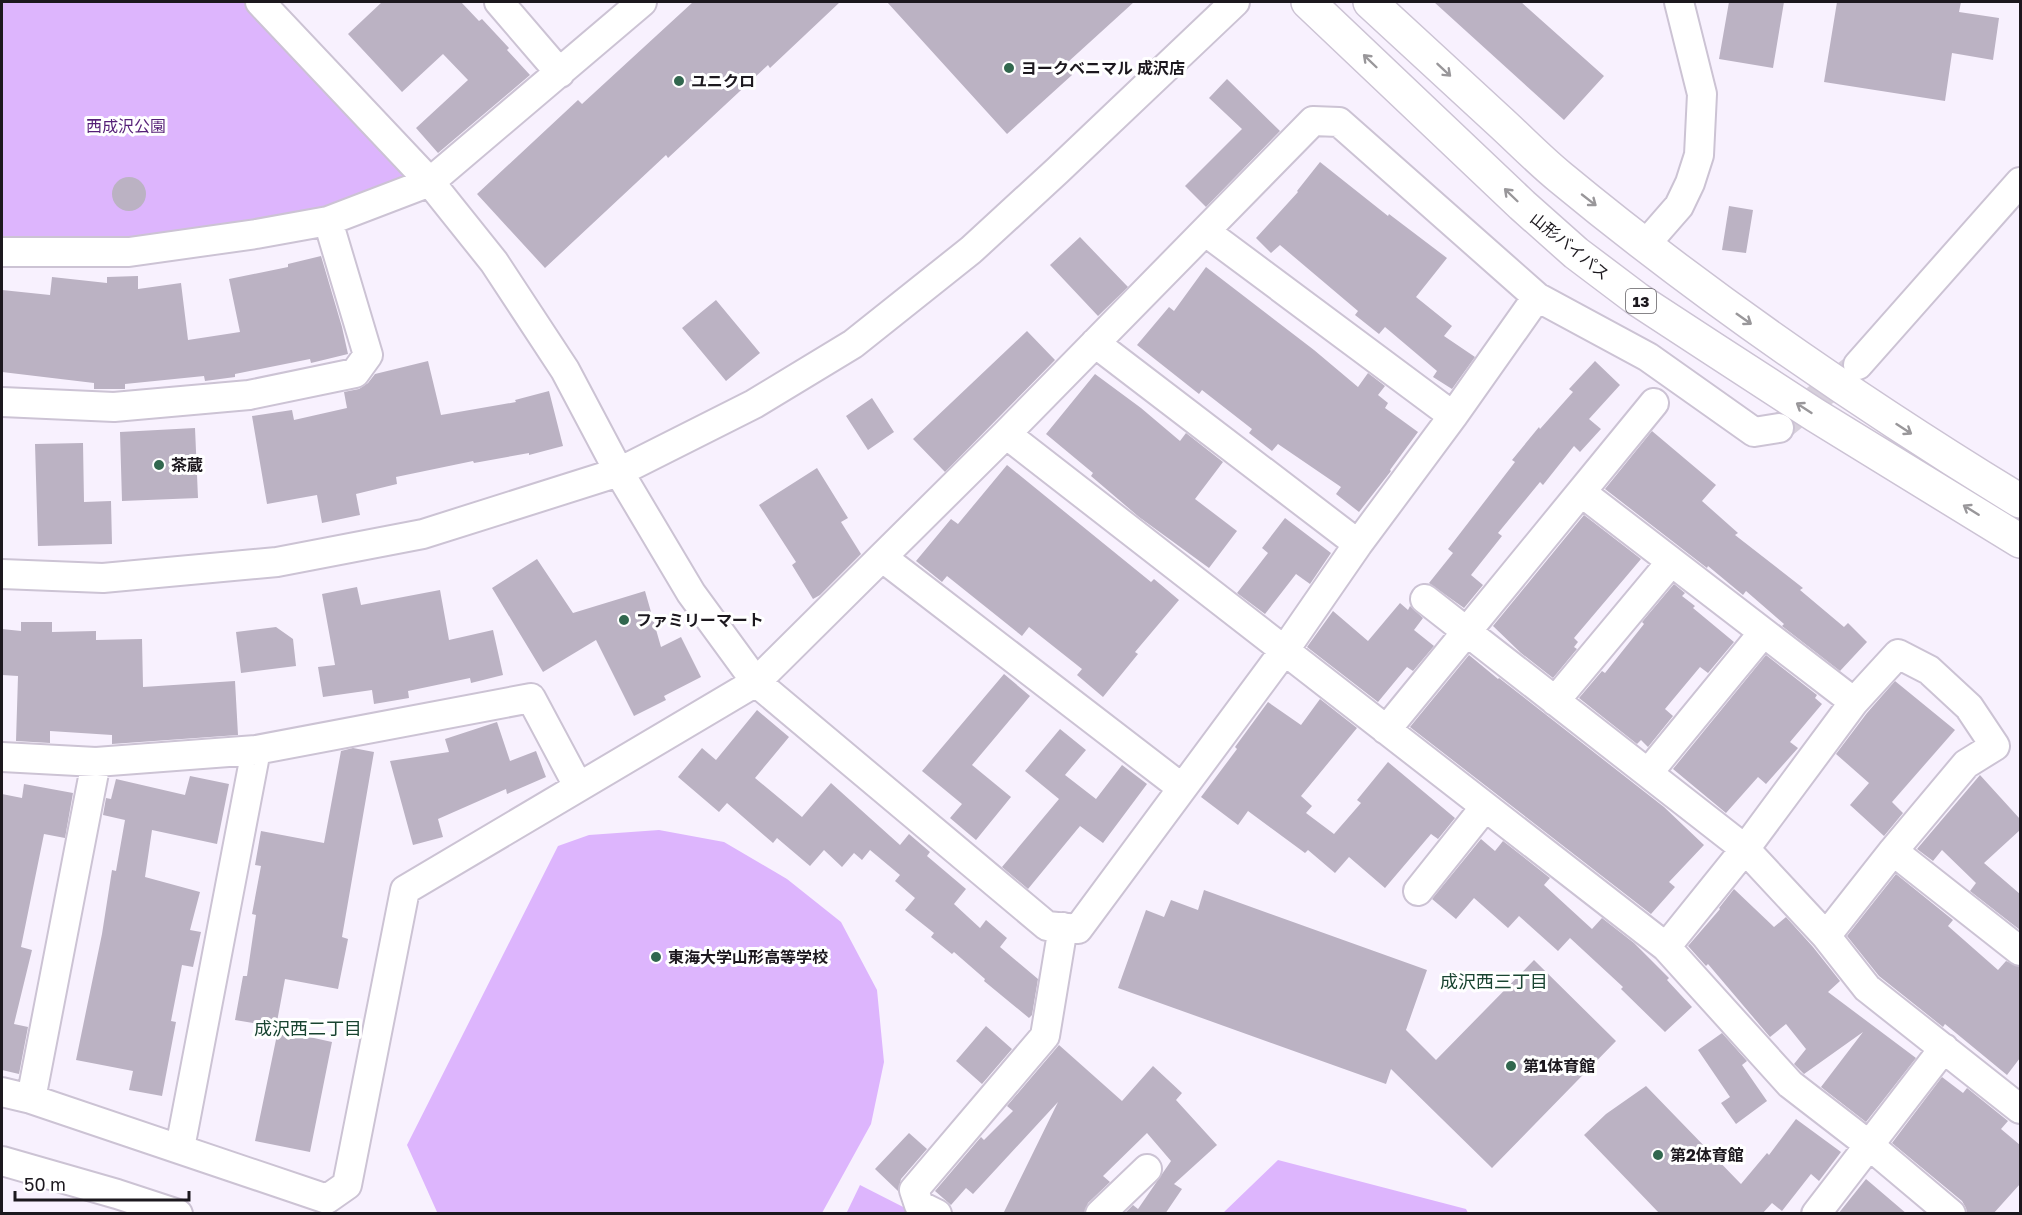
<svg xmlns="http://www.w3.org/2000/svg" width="2022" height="1215" viewBox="0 0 2022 1215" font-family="'Golos Text','Noto Sans JP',sans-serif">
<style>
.green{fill:#ddb5fd}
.building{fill:#bbb2c3}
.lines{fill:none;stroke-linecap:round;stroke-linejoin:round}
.minor-tunnel{stroke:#d7d0dc;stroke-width:28;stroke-dasharray:28 14;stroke-linecap:butt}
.minor-casing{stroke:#ccc3d4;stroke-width:32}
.highway-casing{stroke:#ccc3d4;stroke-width:36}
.minor{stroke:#fff;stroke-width:28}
.highway{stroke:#fff;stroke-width:33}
.oneway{stroke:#99979a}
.poi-dot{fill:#31674e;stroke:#fff;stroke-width:2}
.labels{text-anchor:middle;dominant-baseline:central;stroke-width:6;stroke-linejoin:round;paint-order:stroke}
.shield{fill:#fff;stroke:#605d62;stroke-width:1.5}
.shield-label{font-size:15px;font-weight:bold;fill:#1c181e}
.poi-label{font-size:16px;font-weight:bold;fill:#1c181e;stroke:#fff;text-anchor:start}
.park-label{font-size:16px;fill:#551f77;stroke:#fff}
.street-label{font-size:16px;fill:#1c181e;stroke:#fff}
.neighbourhood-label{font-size:18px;fill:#194431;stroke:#fff}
</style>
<rect width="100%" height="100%" fill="#f8f1fe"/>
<path class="green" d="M2,2H260L430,182L328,221L2,252Z
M659,830L724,842L787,879L841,922L877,990L884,1062L871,1124L822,1213L461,1214L437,1212L407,1145L558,846L589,835Z
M1278,1160L1466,1209L1468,1213H1223Z
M860,1185L915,1213L846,1214Z"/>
<path class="building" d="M382,2H461L479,21L482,19L509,48L507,50L530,75L438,153L416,128L468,80L443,54L402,92L348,34Z
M693,2H840L770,68L768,65L668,158L666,155L545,268L477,194L578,100L582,104Z
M887,2H1134L1068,62L1072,75L1007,134Z
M1434,2H1521L1604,76L1564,120Z
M1729,2H1784L1773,68L1719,59Z
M1837,2H1961L1959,12L1999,18L1993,60L1952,53L1945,101L1824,82Z
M1227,79L1280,131L1206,207L1185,186L1242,129L1209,98Z
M1320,162L1388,216L1389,214L1447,258L1416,297L1452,326L1444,336L1475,357L1452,389L1433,377L1437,371L1385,327L1379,334L1355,315L1358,311L1280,245L1271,253L1256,238L1298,192L1297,191Z
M112 194a17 17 0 1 1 34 0a17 17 0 1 1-34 0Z
M1729,206L1753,210L1746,253L1722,250Z
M1080,237L1128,287L1098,316L1050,265Z
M321,256L342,327L348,354L311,363L310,359L235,374V377L205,381L204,376L125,384V389H94V383L2,372V290L50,295L52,277L107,283V277L138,276V289L181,283L188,340L240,332L229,279L288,267V264Z
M1206,267L1314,350L1358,387L1368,373L1385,386L1378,395L1388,403L1385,408L1418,432L1390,470L1391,471L1359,512L1336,494L1341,487L1278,444L1272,451L1249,433L1252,429L1202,390L1199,394L1137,345L1169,307L1174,311Z
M716,300L760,353L726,381L682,328Z
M1027,331L1055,360L945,472L913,439Z
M428,361L441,415L516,402L515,400L549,391L563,446L529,455V453L474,463L473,461L396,477L397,484L356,494L360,515L322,523L317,495L267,504L252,416L292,410L294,420L347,408L344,392L359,389L368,383L375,374Z
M1595,361L1620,385L1589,419L1601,429L1580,452L1574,446L1543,485L1540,482L1498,533L1502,536L1471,575L1483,585L1464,608L1429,583L1453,553L1448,549L1515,462L1512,460L1539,427L1540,429L1573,392L1569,389Z
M1095,374L1141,408L1180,441L1186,433L1223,462L1195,499L1237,531L1209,568L1139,517L1091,476L1093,473L1046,434Z
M872,398L894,432L868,450L846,416Z
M195,428L198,498L122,501L120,432Z
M1652,431L1716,485L1702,501L1738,533L1735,535L1803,588L1800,590L1844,627L1848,623L1867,642L1840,671L1782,626L1784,624L1746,591L1743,595L1708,566L1707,568L1605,489Z
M83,443L84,502L111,501L112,544L38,546L35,444Z
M1007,465L1151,582L1154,579L1179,600L1135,652L1138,654L1103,697L1077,675L1082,669L1029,627L1022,636L947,576L942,582L916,561L951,519L958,524Z
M817,468L848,518L841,522L861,554L820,595L813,599L792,565L796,562L759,505Z
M1584,515L1641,559L1574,638L1578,642L1574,647L1577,649L1553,678L1521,653L1493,626Z
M1285,518L1331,553L1310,584L1296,574L1265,614L1237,593L1268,553L1262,548Z
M537,559L573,613L645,591L661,647L681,637L701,677L664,696L666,700L634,716L596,640L543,672L492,588Z
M1674,584L1685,593L1682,596L1695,606L1693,608L1734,642L1708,673L1700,667L1665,709L1673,716L1648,747L1641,740L1637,744L1579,698L1602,671L1605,673L1644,624L1642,622Z
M357,587L361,605L440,590L449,640L493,630L503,675L471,683L470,678L408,691L409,698L374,704L372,690L323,697L318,667L335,665L322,594Z
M1400,603L1408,610L1410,606L1423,618L1414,630L1434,646L1413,671L1407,667L1378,702L1307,647L1333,611L1368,641Z
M21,622H52V632L96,631V640L142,639L143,687L235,681L238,735L112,744V735L50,731V743L16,741L18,676L2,675V629L21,631Z
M276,627L293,639L296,666L241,673L236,632Z
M1469,655L1498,679L1499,678L1664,807L1704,845L1669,882L1675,887L1651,914L1410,727Z
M1766,655L1817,695L1815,698L1822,704L1790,742L1798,748L1766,784L1758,777L1726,813L1673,769Z
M1004,674L1030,696L972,765L1011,797L976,840L950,818L962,804L922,771Z
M1895,681L1955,730L1892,802L1903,813L1884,836L1850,805L1869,783L1836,754L1867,713Z
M1320,699L1357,728L1301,796L1312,806L1306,813L1334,834L1361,803L1357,800L1388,762L1455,818L1438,839L1431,834L1385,888L1349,857L1335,873L1308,850L1305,853L1248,811L1238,825L1201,797L1237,749L1235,747L1268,702L1301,725Z
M757,710L789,737L755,778L802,817L831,783L900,845L909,834L930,852L927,856L966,889L954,904L980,928L986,920L1007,938L1000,947L1038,979L1032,1015L1029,1018L984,981L985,979L954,952L952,954L931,937L934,933L905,910L915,898L895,881L900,875L870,850L862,860L854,853L842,867L824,850L810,866L777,838L773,843L727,803L719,812L678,777L702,748L716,760Z
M497,722L510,761L536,751L546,777L507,794L506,789L438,819L443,837L413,845L390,761L449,752L445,739Z
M1060,729L1086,750L1065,775L1096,799L1122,765L1147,784L1103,843L1080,826L1028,889L1002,867L1059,799L1025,771Z
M353,748L374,752L342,937L348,939L338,989L285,979L276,1027L235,1020L243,976H247L256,915L252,914L261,866L255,865L261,831L324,843L341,751Z
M1980,775L2020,819V830L1984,863L2020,894V930L1970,891L1976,883L1942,850L1933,861L1917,849Z
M190,776L229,784L217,844L152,830L145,877L200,892L190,930L201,932L193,967L182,965L171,1021L176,1022L162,1096L129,1090L133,1071L76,1060L102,934L112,870L116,871L125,820L103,815L106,798L111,799L116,779L185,795Z
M24,784L73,793L65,838L44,834L21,947L32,950L14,1024L28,1027L19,1074L2,1070V794L22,798Z
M1481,839L1495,851L1503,841L1550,878L1544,885L1592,929L1602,918L1634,943L1669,978L1667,980L1692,1007L1665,1032L1621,989L1623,987L1570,938L1558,951L1519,916L1508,928L1474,898L1456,919L1432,899Z
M1896,874L1953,920L1948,926L1998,970L2006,961L2020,967V1058L2007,1075L1945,1024L1943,1027L1879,976L1847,936Z
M1734,889L1774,927L1786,917L1813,947L1840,981L1828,992L1916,1058L1866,1122L1821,1087L1863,1032L1804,1074L1794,1064L1806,1049L1786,1024L1770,1037L1708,964L1706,966L1688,946L1720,909L1719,908Z
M1204,890L1427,970L1406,1030L1436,1060L1534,960L1616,1041L1492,1168L1391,1069L1386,1084L1118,988L1146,910L1164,917L1171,900L1198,910Z
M986,1026L1012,1049L982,1084L956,1061Z
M278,1030L332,1042L310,1152L255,1141Z
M1722,1033L1747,1061L1742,1065L1767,1101L1736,1124L1721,1103L1730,1097L1698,1050Z
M1059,1045L1122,1101L1153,1066L1182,1093L1176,1100L1217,1145L1174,1184L1182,1189L1165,1214H1124L1133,1205L1138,1209L1171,1161L1147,1133L1103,1176L1110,1182L1088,1203L1084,1214H1003L1058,1102L973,1194L966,1188L951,1205L935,1191L981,1137L984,1140L1013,1111L1007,1106Z
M1942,1077L1963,1093L1967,1088L2008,1121L2001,1129L2020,1145V1184L1993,1214H1967L1966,1208L1962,1201L1892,1143Z
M1646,1086L1741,1184L1767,1153L1769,1155L1796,1119L1841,1152L1819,1181L1811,1174L1782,1211L1772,1203L1762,1214H1660L1584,1135L1606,1114Z
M909,1133L927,1149L901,1179L898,1191L875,1169Z
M1866,1179L1907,1214H1838Z"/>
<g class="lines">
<path class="minor-tunnel" d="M1779,428L1852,370"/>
<defs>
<path id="minor" d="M260,2L430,182L494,262L565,370L619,472L691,593L756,682L1047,926L1078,929L1284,651L1358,544L1453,416L1537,297
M499,2L560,73
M1206,232L1453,416
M1645,245L1679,206L1690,183L1699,155L1702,94L1679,2
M2,252H129L256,234L328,221L430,182L642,2
M1095,343L1358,544
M1858,365L2020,182
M2,402L114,407L249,395L355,373L368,355L328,221
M1006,434L1666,947L1790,1084L1869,1145L1951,1214
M1581,492L1854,702
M883,558L1182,788
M2,574L103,578L277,562L423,534L619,472L754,404L853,344L971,250L1057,171L1235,2
M1425,599L1745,849L1826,936L1867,988L2020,1109
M1555,701L1671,562
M1386,730L1654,403
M2,757L96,762L256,750L531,698L578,786
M1648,773L1763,633
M1418,891L1485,807
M1826,936L1893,851
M1666,947L1745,849L1854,702L1898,654L1929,670L1969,707L1995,746L1966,764L1893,851L2020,951
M2,1092L31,1099L327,1199L347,1185L405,890L756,682L1006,434L1313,121L1339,122L1537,297L1648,357L1754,432L1779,428
M31,1099L96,762
M180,1148L256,750
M2,1161L117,1194L178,1214
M937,1214L919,1205L914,1190L1045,1036L1063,927
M1100,1214L1147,1169
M1816,1214L1944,1048"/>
<path id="highway" d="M1308,2L1522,205L1576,253L1637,299L1715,350L1815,415L2020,541
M1370,2C1412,41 1455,80 1497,119C1518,138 1538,159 1560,177C1705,297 1860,403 2020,501"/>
</defs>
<use href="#minor" class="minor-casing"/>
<use href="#highway" class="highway-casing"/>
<use href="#minor" class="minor"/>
<use href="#highway" class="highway"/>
</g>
<defs><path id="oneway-shaft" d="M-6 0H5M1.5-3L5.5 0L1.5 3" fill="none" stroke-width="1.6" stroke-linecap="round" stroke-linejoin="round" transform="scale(1.5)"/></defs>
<g class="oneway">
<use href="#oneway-shaft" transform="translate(1370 61) rotate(-136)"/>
<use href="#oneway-shaft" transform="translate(1444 70) rotate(43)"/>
<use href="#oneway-shaft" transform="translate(1511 195) rotate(-136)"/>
<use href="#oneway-shaft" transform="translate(1589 200) rotate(38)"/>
<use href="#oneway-shaft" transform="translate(1744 319) rotate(35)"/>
<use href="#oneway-shaft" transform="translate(1804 408) rotate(-147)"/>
<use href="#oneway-shaft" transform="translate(1904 429) rotate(33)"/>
<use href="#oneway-shaft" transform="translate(1971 510) rotate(-148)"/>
</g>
<g class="poi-dot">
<circle cx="1009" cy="68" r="6"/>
<circle cx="679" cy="81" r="6"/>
<circle cx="159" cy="465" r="6"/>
<circle cx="624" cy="620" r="6"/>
<circle cx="656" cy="957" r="6"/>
<circle cx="1511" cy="1066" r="6"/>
<circle cx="1658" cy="1155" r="6"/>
</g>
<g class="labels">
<rect class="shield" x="1626" y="289" width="30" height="24" rx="4.5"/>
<g class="shield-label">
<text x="1641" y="301">13</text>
</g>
<g class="poi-label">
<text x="1021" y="68">ヨークベニマル 成沢店</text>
<text x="691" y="81">ユニクロ</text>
<text x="171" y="465">茶蔵</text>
<text x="636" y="620">ファミリーマート</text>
<text x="668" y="957">東海大学山形高等学校</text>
<text x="1523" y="1066">第1体育館</text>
<text x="1670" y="1155">第2体育館</text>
</g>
<g class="park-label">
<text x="126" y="126">西成沢公園</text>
</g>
<g class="street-label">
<text transform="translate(1570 246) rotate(39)">山形バイパス</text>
</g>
<g class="neighbourhood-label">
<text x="1494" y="981">成沢西三丁目</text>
<text x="308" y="1028">成沢西二丁目</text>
</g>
</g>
<rect width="2022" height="1215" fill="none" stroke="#1c181e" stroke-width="6"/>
<path d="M15 1191v9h174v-9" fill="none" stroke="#1c181e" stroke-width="3"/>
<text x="24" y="1191" font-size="18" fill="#1c181e" stroke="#ffffff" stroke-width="4.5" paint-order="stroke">50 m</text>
</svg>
